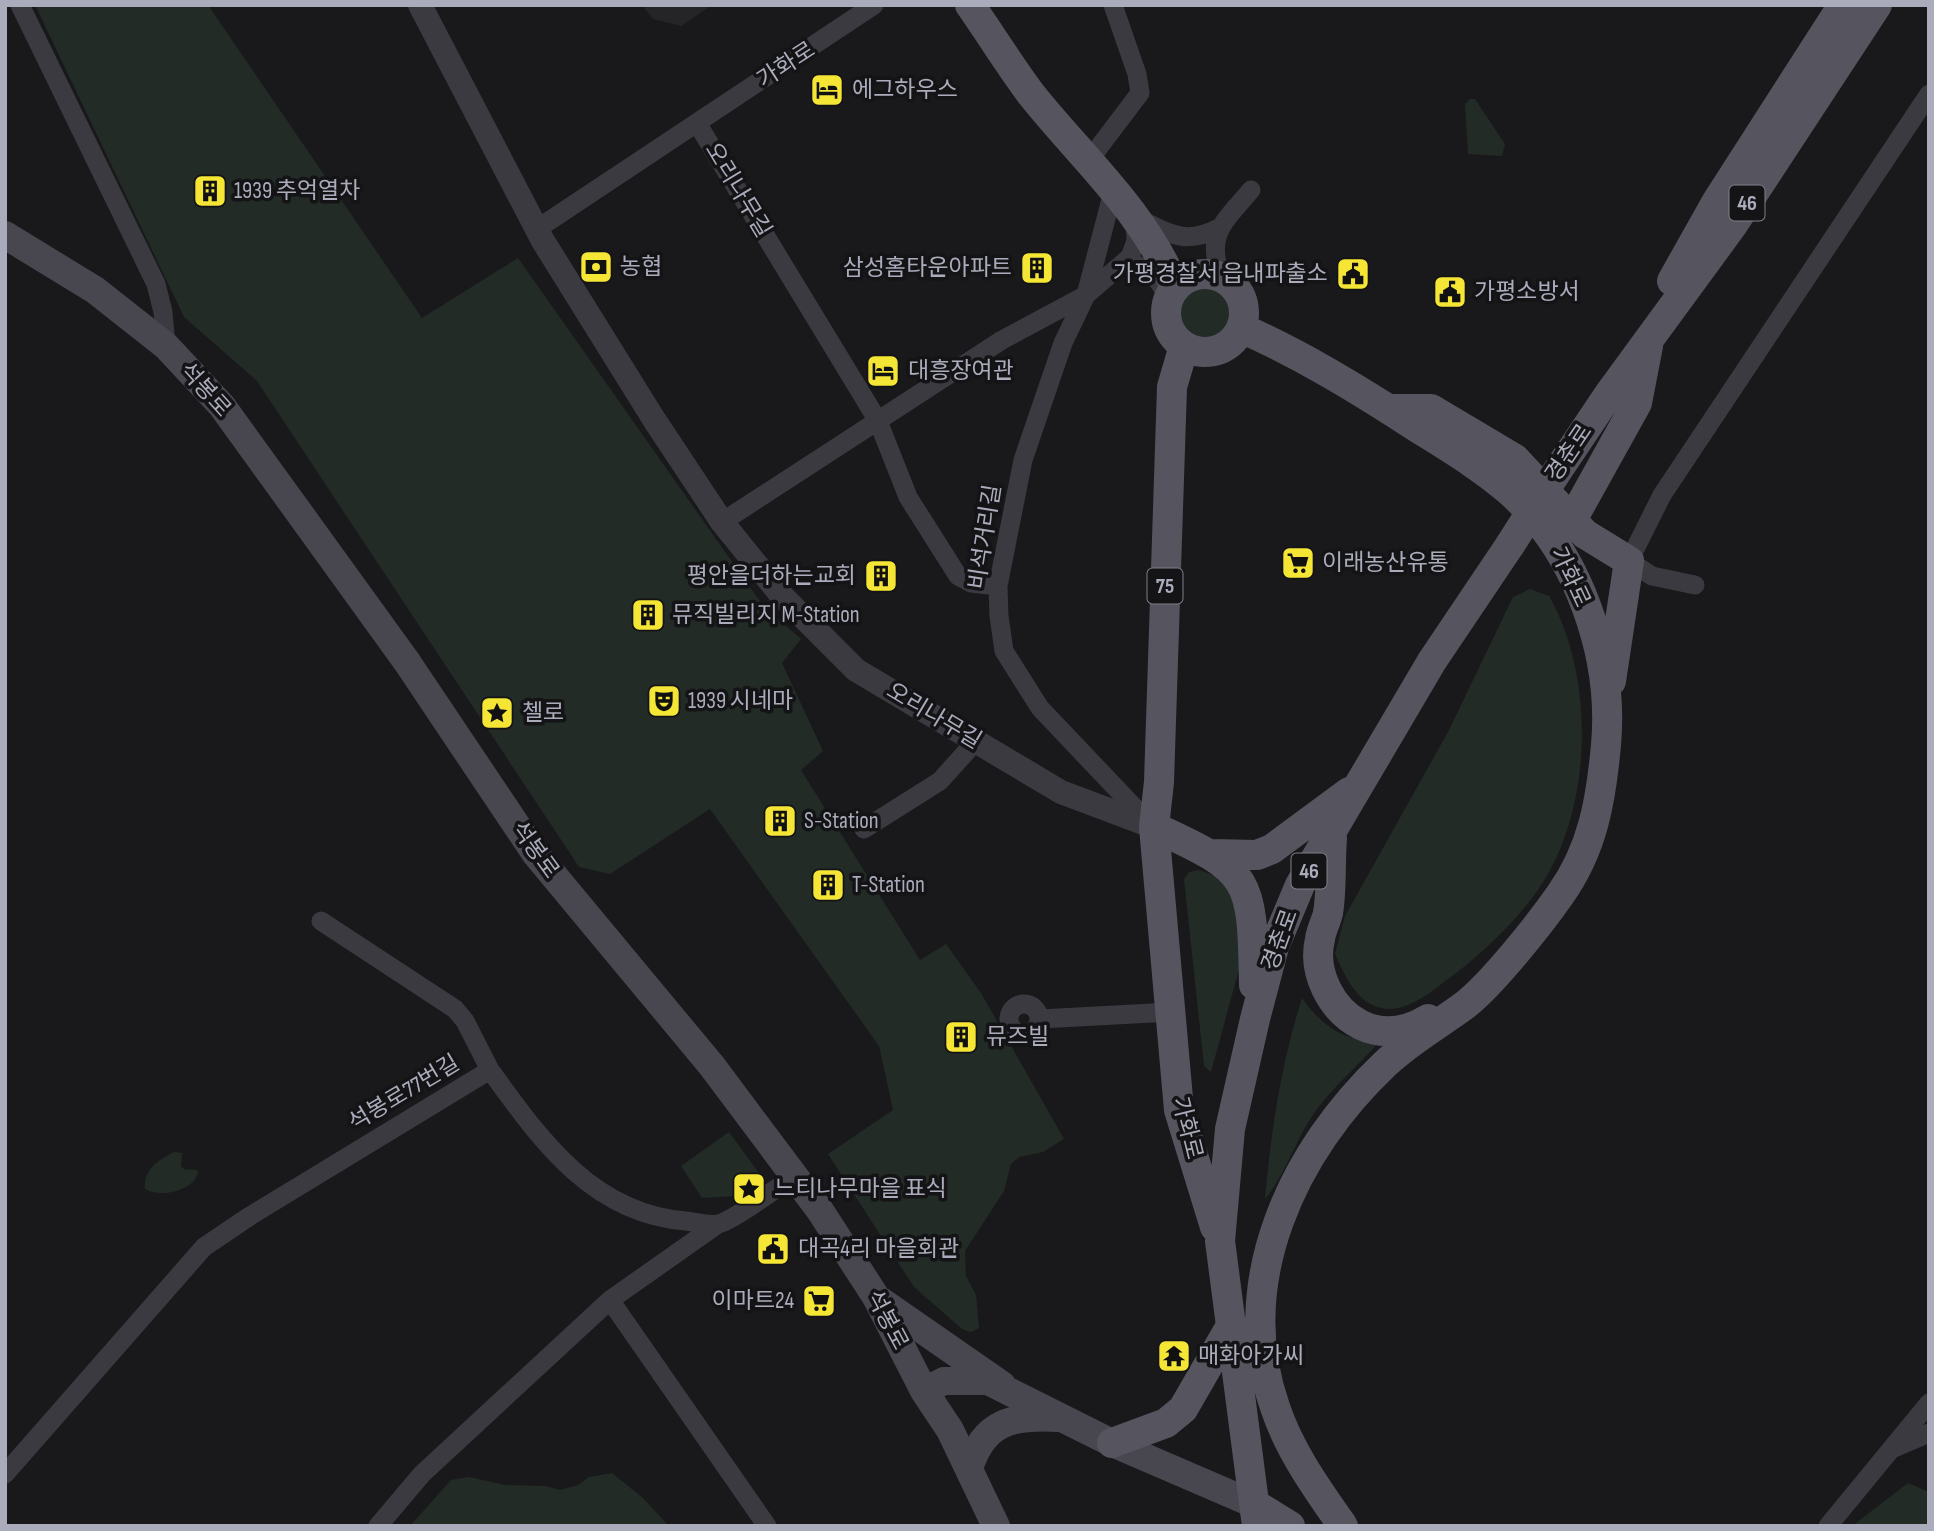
<svg xmlns="http://www.w3.org/2000/svg" width="1934" height="1531" viewBox="0 0 1934 1531" font-family="'Sofia Sans Condensed','Noto Sans KR',sans-serif">
<style>
.built{fill:#252528}
.green{fill:#222b26}
.lines{fill:none;stroke-linecap:round;stroke-linejoin:round}
.minor{stroke:#3a3a40;stroke-width:19}
.tertiary{stroke:#3a3a40;stroke-width:24}
.secondary{stroke:#484750;stroke-width:28}
.primary{stroke:#56555f;stroke-width:30}
.primary-bridge{stroke:#56555f;stroke-width:30}
.labels{text-anchor:middle;dominant-baseline:central;stroke-width:7;stroke-linejoin:round;paint-order:stroke}
.shield{fill:#141416;stroke:#7e7e8a;stroke-width:2}
.shield-label{font-size:21px;font-weight:bold;fill:#abacbb}
.street-label{font-size:23px;fill:#abacbb;stroke:#141416}
.poi-label{font-size:23px;fill:#abacbb;stroke:#141416;text-anchor:start}
</style>
<rect width="100%" height="100%" fill="#19191b"/>
<path class="built" d="M642,5H712L681,26L653,19Z"/>
<path class="green" d="M35,5H208L422,318L518,258L764,607L801,639L782,663L823,751L801,770L920,960L946,944L981,993L1064,1139L1043,1152L1019,1157L1011,1164L1004,1191L965,1251L966,1276L976,1295L979,1328L971,1332L962,1329L914,1287L828,1154L893,1110L879,1046L710,809L610,874L579,867L257,381L184,317Z
M1470,99H1475L1505,144L1502,156L1468,154L1465,104Z
M1177 311a27 27 0 1 1 54 0a27 27 0 1 1-54 0Z
M1530,589L1549,596C1596,678 1593,811 1538,890C1516,921 1486,950 1456,973C1435,988 1409,1014 1381,1008C1357,1003 1344,975 1335,954L1345,916L1448,732L1513,597Z
M1199,870L1229,881L1244,951L1211,1072L1204,1066L1184,879L1189,872Z
M1302,998C1322,1027 1346,1042 1380,1041C1360,1064 1335,1085 1317,1109C1296,1137 1287,1173 1265,1199C1271,1131 1281,1064 1302,998Z
M729,1132L764,1180L735,1196L702,1198L681,1166Z
M174,1152L182,1153L181,1166L184,1169L198,1170C198,1190 160,1199 145,1189C143,1170 158,1160 174,1152Z
M612,1473L643,1498L669,1526H410L451,1480L469,1477L505,1485L545,1486L560,1490L578,1485L589,1477Z
M1908,1483L1929,1492V1526H1852Z"/>
<g class="lines">
<path class="minor" d="M20,5L156,284L163,312L166,346
M697,123L878,421L908,497L958,576L971,583L998,586
M1090,159L1140,93L1137,74L1113,5
M1114,188L1086,295L1063,343L1023,460L998,586L999,616L1004,651L1040,708L1153,827
M537,229L874,5
M1124,264C1147,263 1155,275 1166,293
M1221,276C1205,234 1225,221 1251,190
M722,522L1002,340L1086,295L1130,257L1136,241L1135,217C1169,233 1184,246 1219,228
M1695,585L1652,576L1629,561L1662,495L1929,94
M864,829L940,781L976,741
M321,921L455,1009L465,1021L490,1070
M1009 1019a15 15 0 1 1 30 0a15 15 0 1 1-30 0Z
M1040,1019L1171,1012
M718,1224L610,1300L767,1526
M1894,1448L1929,1433
M5,1474L204,1247L250,1216L490,1070C540,1139 592,1214 686,1221C695,1222 709,1226 718,1224C733,1221 779,1186 795,1176
M378,1526L422,1474L610,1300
M1828,1526L1929,1403"/>
<path class="tertiary" d="M420,5L543,241L655,421L722,522L781,595L856,670L1061,792L1154,827"/>
<path class="secondary" d="M5,235L95,290L166,346L222,406L407,662L535,853L712,1066L819,1209L876,1297L924,1391L950,1430L996,1526
M881,1301L1002,1385
M924,1391L944,1381H988L1112,1443L1256,1505
M969,1469C983,1422 1012,1415 1059,1418"/>
<path class="primary" d="M970,5C991,35 1010,66 1031,94C1081,157 1143,210 1175,287
M1166 313a39 39 0 1 1 78 0a39 39 0 1 1-78 0Z
M1672,281L1717,201L1843,5
M1241,328C1300,354 1354,387 1407,421C1441,443 1478,464 1508,490C1578,550 1614,655 1606,745C1601,800 1593,849 1560,895C1539,925 1492,984 1465,1005C1438,1025 1409,1041 1385,1064C1293,1151 1231,1281 1275,1407C1289,1450 1317,1489 1343,1526
M1184,346L1172,387L1159,782L1154,827L1179,1110L1215,1227
M1389,409H1431L1515,459L1585,534L1629,561L1611,681
M1554,476L1609,394L1732,226L1877,5
M1572,520L1637,403L1648,346
M1154,827C1253,872 1252,878 1254,985
M1332,838C1330,862 1332,889 1328,913C1326,922 1321,930 1320,939C1312,972 1331,1010 1361,1025C1384,1036 1408,1031 1428,1019
M1212,854L1257,855L1272,849L1349,792
M1112,1443L1166,1423L1183,1409L1232,1324
M1256,1505L1290,1526
M1257,1526L1220,1241L1230,1129L1255,1019L1274,947L1300,885L1432,661L1510,545"/>
<path class="primary-bridge" d="M1510,545L1554,476"/>
</g>
<defs>
<symbol id="hotel-square" viewBox="-11 -11 22 22"><rect x="-9" y="-9" width="18" height="18" rx="4" fill="#f5e636" stroke="#141416"/><path d="M-6-4.5h1.5V1H6V5H4.5V3h-9V5H-6ZM-4 0a1.8 1.8 0 1 1 3.6 0ZM.5 0V-2.5h3Q6-2.5 6 0Z" fill="#111"/></symbol>
<symbol id="building-square" viewBox="-11 -11 22 22"><rect x="-9" y="-9" width="18" height="18" rx="4" fill="#f5e636" stroke="#141416"/><path d="M-4-6H4V6H1V3H-1V6H-4ZM-2.5-4.3h1.7v1.8h-1.7ZM.8-4.3h1.7v1.8H.8ZM-2.5-1h1.7V.8h-1.7ZM.8-1h1.7V.8H.8Z" fill="#111"/></symbol>
<symbol id="bank-square" viewBox="-11 -11 22 22"><rect x="-9" y="-9" width="18" height="18" rx="4" fill="#f5e636" stroke="#141416"/><path d="M-6-4H6V4H-6ZM0-2.3a2.3 2.3 0 1 0 0 4.6a2.3 2.3 0 1 0 0-4.6Z" fill="#111"/></symbol>
<symbol id="civic-square" viewBox="-11 -11 22 22"><rect x="-9" y="-9" width="18" height="18" rx="4" fill="#f5e636" stroke="#141416"/><path d="M-.6-6.5H3V-4.5H.6V-3L4-1V1h2V6H-6V1h2V-1L-.6-3ZM-1.2 2.5V6h2.4V2.5Z" fill="#111"/></symbol>
<symbol id="supermarket-square" viewBox="-11 -11 22 22"><rect x="-9" y="-9" width="18" height="18" rx="4" fill="#f5e636" stroke="#141416"/><path d="M-6-5.5h2.5l.6 2H6L4.5 2H-2.5L-4.4-4H-6ZM-1.5 3.2a1.3 1.3 0 1 0 .1 0ZM3 3.2a1.3 1.3 0 1 0 .1 0Z" fill="#111"/></symbol>
<symbol id="theatre-square" viewBox="-11 -11 22 22"><rect x="-9" y="-9" width="18" height="18" rx="4" fill="#f5e636" stroke="#141416"/><path d="M-5-5.5Q0-4 5-5.5V0Q5 5 0 6Q-5 5-5 0ZM-3.3-2.5H-1v1.5H-3.3ZM1-2.5H3.3v1.5H1ZM-2.8 1Q0 5.5 2.8 1Z" fill="#111"/></symbol>
<symbol id="sight-square" viewBox="-11 -11 22 22"><rect x="-9" y="-9" width="18" height="18" rx="4" fill="#f5e636" stroke="#141416"/><path d="M0-6L1.8-2.2L6-1.7L2.9 1.2L3.7 5.4L0 3.3L-3.7 5.4L-2.9 1.2L-6-1.7L-1.8-2.2Z" fill="#111"/></symbol>
<symbol id="temple-square" viewBox="-11 -11 22 22"><rect x="-9" y="-9" width="18" height="18" rx="4" fill="#f5e636" stroke="#141416"/><path d="M0-6L5-2H3V0L6.5 2.5H4V6H1.5V3h-3V6H-4V2.5H-6.5L-3 0V-2H-5Z" fill="#111"/></symbol>
</defs>
<g fill-rule="evenodd">
<use href="#hotel-square" x="808" y="71" width="38" height="38"/>
<use href="#building-square" x="191" y="172" width="38" height="38"/>
<use href="#bank-square" x="577" y="248" width="38" height="38"/>
<use href="#building-square" x="1018" y="249" width="38" height="38"/>
<use href="#civic-square" x="1334" y="255" width="38" height="38"/>
<use href="#civic-square" x="1431" y="273" width="38" height="38"/>
<use href="#hotel-square" x="864" y="352" width="38" height="38"/>
<use href="#supermarket-square" x="1279" y="544" width="38" height="38"/>
<use href="#building-square" x="862" y="557" width="38" height="38"/>
<use href="#building-square" x="629" y="596" width="38" height="38"/>
<use href="#theatre-square" x="645" y="682" width="38" height="38"/>
<use href="#sight-square" x="478" y="694" width="38" height="38"/>
<use href="#building-square" x="761" y="802" width="38" height="38"/>
<use href="#building-square" x="809" y="866" width="38" height="38"/>
<use href="#building-square" x="942" y="1018" width="38" height="38"/>
<use href="#sight-square" x="730" y="1170" width="38" height="38"/>
<use href="#civic-square" x="754" y="1230" width="38" height="38"/>
<use href="#supermarket-square" x="800" y="1282" width="38" height="38"/>
<use href="#temple-square" x="1155" y="1337" width="38" height="38"/>
</g>
<g class="labels">
<g class="shield">
<rect x="1729.5" y="185.5" width="35" height="35" rx="5"/>
<rect x="1147.5" y="568.5" width="35" height="35" rx="5"/>
<rect x="1291.5" y="853.5" width="35" height="35" rx="5"/>
</g>
<g class="shield-label">
<text x="1747" y="203">46</text>
<text x="1165" y="586">75</text>
<text x="1309" y="871">46</text>
</g>
<g class="street-label">
<text transform="translate(786 65) rotate(-33)">가화로</text>
<text transform="translate(738 190) rotate(59)">오리나무길</text>
<text transform="translate(205 390) rotate(48)">석봉로</text>
<text transform="translate(1569 453) rotate(-56)">경춘로</text>
<text transform="translate(985 537) rotate(-81)">비석거리길</text>
<text transform="translate(1570 577) rotate(65)">가화로</text>
<text transform="translate(934 716) rotate(31)">오리나무길</text>
<text transform="translate(535 850) rotate(54)">석봉로</text>
<text transform="translate(1280 940) rotate(-70)">경춘로</text>
<text transform="translate(404 1093) rotate(-31)">석봉로77번길</text>
<text transform="translate(1187 1128) rotate(76)">가화로</text>
<text transform="translate(887 1320) rotate(62)">석봉로</text>
</g>
<g class="poi-label">
<text x="852" y="90">에그하우스</text>
<text x="234" y="191">1939 추억열차</text>
<text x="620" y="267">농협</text>
<text x="1012" y="268" text-anchor="end">삼성홈타운아파트</text>
<text x="1328" y="274" text-anchor="end">가평경찰서 읍내파출소</text>
<text x="1474" y="292">가평소방서</text>
<text x="908" y="371">대흥장여관</text>
<text x="1322" y="563">이래농산유통</text>
<text x="856" y="576" text-anchor="end">평안을더하는교회</text>
<text x="672" y="615">뮤직빌리지 M-Station</text>
<text x="688" y="701">1939 시네마</text>
<text x="522" y="713">첼로</text>
<text x="804" y="821">S-Station</text>
<text x="852" y="885">T-Station</text>
<text x="986" y="1037">뮤즈빌</text>
<text x="774" y="1189">느티나무마을 표식</text>
<text x="798" y="1249">대곡4리 마을회관</text>
<text x="794" y="1301" text-anchor="end">이마트24</text>
<text x="1198" y="1356">매화아가씨</text>
</g>
</g>
<rect width="1934" height="1531" fill="none" stroke="#abacbb" stroke-width="14"/>
</svg>
